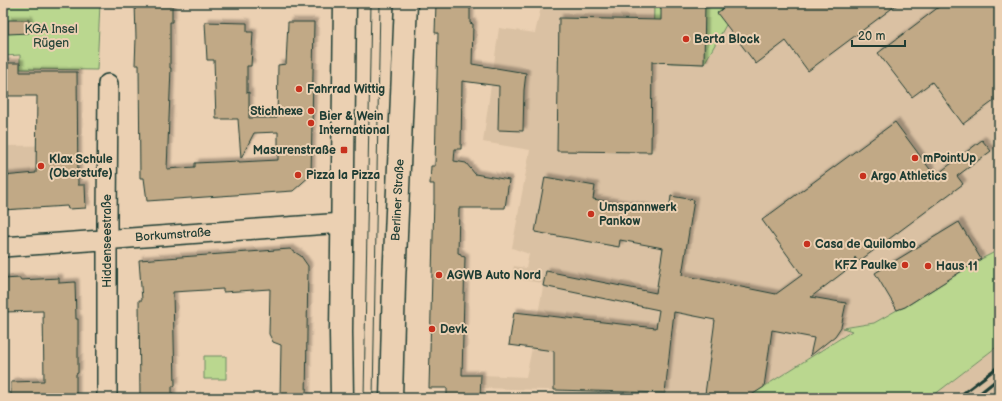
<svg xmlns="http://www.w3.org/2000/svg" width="1002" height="401" viewBox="0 0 1002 401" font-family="'Balsamiq Sans',sans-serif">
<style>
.built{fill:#dac1a3}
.green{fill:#bad78f;stroke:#6c8a62}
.building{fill:#c1a986;stroke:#1f3d34;filter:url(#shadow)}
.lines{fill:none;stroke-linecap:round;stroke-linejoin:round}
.minor-casing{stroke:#1f3d34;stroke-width:22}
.major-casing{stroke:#1f3d34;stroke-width:25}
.minor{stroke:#ebd0b2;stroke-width:19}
.major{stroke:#ebd0b2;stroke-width:22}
.tram{stroke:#1f3d34;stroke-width:1}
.rail{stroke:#1f3d34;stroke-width:3}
.poi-dot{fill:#c8321e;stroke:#ebd0b2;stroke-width:1.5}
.labels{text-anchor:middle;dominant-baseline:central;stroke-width:4;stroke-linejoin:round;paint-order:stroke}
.park-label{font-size:12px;fill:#274539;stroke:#ebd0b2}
.poi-label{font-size:12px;font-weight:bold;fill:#1f3d34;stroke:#ebd0b2;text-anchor:start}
.street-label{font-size:12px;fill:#1f3d34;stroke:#ebd0b2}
</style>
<defs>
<filter id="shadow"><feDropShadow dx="3.5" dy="-3.5" stdDeviation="1" flood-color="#0004"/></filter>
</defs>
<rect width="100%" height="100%" fill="#ebd0b2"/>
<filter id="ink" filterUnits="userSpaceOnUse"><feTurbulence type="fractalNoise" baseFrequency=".025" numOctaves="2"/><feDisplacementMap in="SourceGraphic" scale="8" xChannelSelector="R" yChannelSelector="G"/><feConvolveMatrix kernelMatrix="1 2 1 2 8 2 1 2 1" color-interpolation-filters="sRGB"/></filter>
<g filter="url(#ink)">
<path class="built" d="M542,3H999V250L981,259L905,307L897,310L874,323L844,327L852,330L750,396L482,388V375L526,377L532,348L509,345L514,312L538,314L543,287L541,283L511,278L514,266L526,268L529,254L512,248L530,150L483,142L499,28L535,33Z
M78,145V185H85L86,208L68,209L67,206L3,210V146Z
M999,345V398H930Z"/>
<path class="green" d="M3,3H100L97,70L20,69V55L3,56Z
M654,3H756L726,25L704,64L653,62Z
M999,250V345L930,398H746L852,331L843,328L874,323L897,310L905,307L981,259Z
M204,356H226V379H204Z"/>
<path class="building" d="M135,3H172V22H170V68H171L167,169L195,167V163L239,161V162L278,160V132L254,133L241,158L238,119H216L214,60H207L205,22L247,23V32H253L251,66H247V93L249,92V118H277L278,65L286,64L288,22H314L311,175L293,191L147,201L144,178H140L139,65H135L136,38Z
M436,3H470V23L473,24L472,64L526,73L524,90L523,131L498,130L499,86L462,81L461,149H455L454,161L466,163L475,174L509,180L505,208H459L458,253L461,254V256L465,257L462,375H481L480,398H447V388H429L434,199V184H430L431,166H435L438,33H435Z
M661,3H705L704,64L652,62L651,152L557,151L559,18L661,20Z
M730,3H899L808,71L786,41L756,64L717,13Z
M944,3H999V97L963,124L932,82L912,97L878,53Z
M8,20H29V33L8,34Z
M3,63H20V72H77L78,185H85L86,208L68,209L67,206L3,210V176L36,173L37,96H8V91H3Z
M895,122L935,176L982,140L991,151L957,176L963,184L858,262L855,257L853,265L811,297L846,303L841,327L835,336L810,356L814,338L772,330L764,387L750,396L705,394L715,320L674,312L665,393L554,390V351L509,345L514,312L656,328L659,310L543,286L546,271L656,293L663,248L620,240L619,247L535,232L545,177L595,186L593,199L669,212L671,196L694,200L682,275L776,294L802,275L762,220Z
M959,222L981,259L905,307L897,310L875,273Z
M290,249L301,256L308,266L306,398H280L281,345L273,342L269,334L270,289L223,292V289L173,292L175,386H172V398H140L139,300H142L139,260Z
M20,278V280L59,278V283L75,282L76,319H78V373L76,374V398H11V382L44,381L43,311L3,312V279Z"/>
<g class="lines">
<defs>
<path id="minor" d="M3,247L343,223
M107,398V219L108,84"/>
<path id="major" d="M342,398L341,332L345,3
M391,398L394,282L406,3"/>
</defs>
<use href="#minor" class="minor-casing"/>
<use href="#major" class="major-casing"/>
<use href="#minor" class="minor"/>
<use href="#major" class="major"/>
<path class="tram" d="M364,398L371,3
M373,398L380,3"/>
<path class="rail" d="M957,398L999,366
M974,398L999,378"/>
</g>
</g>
<g class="poi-dot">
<circle cx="686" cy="39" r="4"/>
<circle cx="299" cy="89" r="4"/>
<circle cx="311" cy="111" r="4"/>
<circle cx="311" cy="123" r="4"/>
<rect x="340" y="146" width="8" height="8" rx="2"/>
<circle cx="915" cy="158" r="4"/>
<circle cx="41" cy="166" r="4"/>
<circle cx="298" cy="175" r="4"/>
<circle cx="863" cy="176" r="4"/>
<circle cx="591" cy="214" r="4"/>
<circle cx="807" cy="244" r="4"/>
<circle cx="905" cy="265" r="4"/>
<circle cx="928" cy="266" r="4"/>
<circle cx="439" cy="275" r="4"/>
<circle cx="432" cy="329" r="4"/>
</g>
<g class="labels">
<g class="park-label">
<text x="51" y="29">KGA Insel<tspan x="51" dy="14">Rügen</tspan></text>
</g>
<g class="poi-label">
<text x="694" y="39">Berta Block</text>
<text x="307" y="89">Fahrrad Wittig</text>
<text x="303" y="111" text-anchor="end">Stichhexe</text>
<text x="319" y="116">Bier &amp; Wein<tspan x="319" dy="14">International</tspan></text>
<text x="336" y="150" text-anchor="end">Masurenstraße</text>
<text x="923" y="158">mPointUp</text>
<text x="49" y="159">Klax Schule<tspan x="49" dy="14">(Oberstufe)</tspan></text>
<text x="306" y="175">Pizza la Pizza</text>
<text x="871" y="176">Argo Athletics</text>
<text x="599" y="207">Umspannwerk<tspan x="599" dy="14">Pankow</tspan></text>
<text x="815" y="244">Casa de Quilombo</text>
<text x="897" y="265" text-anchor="end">KFZ Paulke</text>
<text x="936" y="266">Haus 11</text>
<text x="447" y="275">AGWB Auto Nord</text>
<text x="440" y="329">Devk</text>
</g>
<g class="street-label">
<text transform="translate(398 200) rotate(-87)">Berliner Straße</text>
<text transform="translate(173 235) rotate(-4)">Borkumstraße</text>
<text transform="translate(107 241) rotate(-90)">Hiddenseestraße</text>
</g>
</g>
<rect width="1002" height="401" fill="none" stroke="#ebd0b2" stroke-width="16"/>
<rect x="8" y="8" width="986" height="385" fill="none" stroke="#1f3d34" stroke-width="1.5" filter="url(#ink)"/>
<path d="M852 40v6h53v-6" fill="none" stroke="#1f3d34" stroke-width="2"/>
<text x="858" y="40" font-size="12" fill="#1f3d34" stroke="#ebd0b2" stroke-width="3" paint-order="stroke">20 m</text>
</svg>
